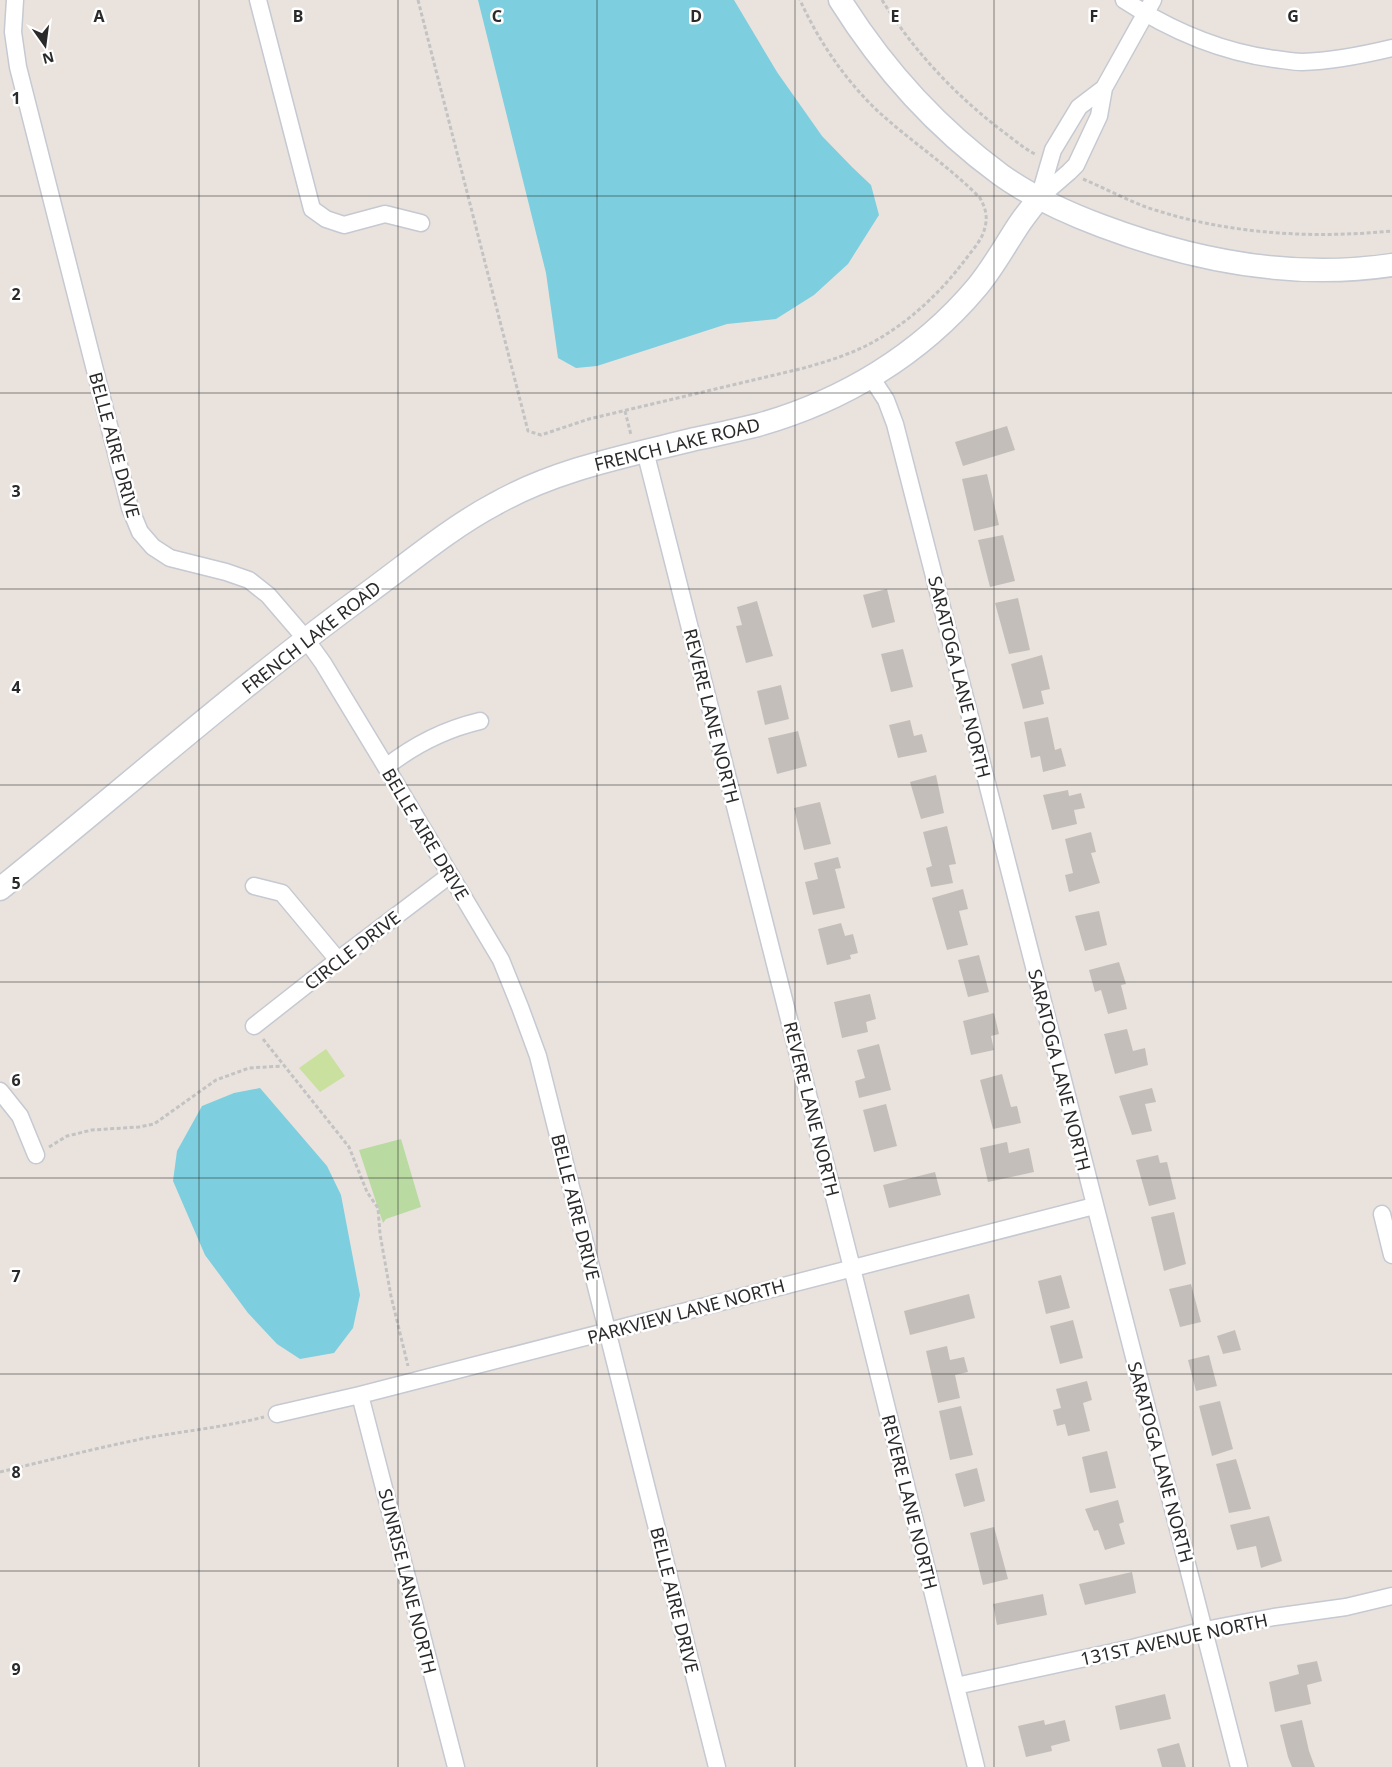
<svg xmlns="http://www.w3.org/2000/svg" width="1392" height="1767" viewBox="0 0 1392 1767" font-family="'Noto Sans',sans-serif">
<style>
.green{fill:#b9daa1}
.pitch{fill:#cae09e}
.water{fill:#7dcedf}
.building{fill:#c3beb9}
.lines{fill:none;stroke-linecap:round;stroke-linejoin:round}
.street-casing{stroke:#c5c9d1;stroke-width:19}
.secondary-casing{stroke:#c5c9d1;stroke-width:25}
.path{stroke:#c3c3c3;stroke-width:3;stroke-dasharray:4 2.5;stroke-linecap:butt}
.street{stroke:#fff;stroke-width:16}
.secondary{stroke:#fff;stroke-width:22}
.grid{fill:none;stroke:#2a2a2a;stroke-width:1;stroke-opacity:0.55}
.labels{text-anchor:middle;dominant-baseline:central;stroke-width:5;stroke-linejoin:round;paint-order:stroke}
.street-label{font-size:18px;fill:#2a2a2a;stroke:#fff}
.grid-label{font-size:16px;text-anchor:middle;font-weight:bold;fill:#2a2a2a;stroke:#fff;stroke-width:5;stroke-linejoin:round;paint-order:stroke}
</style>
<rect width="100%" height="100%" fill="#eae3dd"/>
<path class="green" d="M401,1139L421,1207L386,1219L383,1223L359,1150Z"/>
<path class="pitch" d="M326,1049L345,1076L320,1092L299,1068Z"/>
<path class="water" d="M478,0H734L777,72L822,136L852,167L871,185L879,215L848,264L814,295L776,319L727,324L597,366L576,368L558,358L546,273Z
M260,1088L327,1166L341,1195L360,1295L353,1328L334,1353L300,1359L277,1344L248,1313L205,1255L173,1181L177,1151L202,1106L234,1093Z"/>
<path class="building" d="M1007,426L1015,450L963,466L955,442Z
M987,474L999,525L974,531L962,479Z
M1003,535L1015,581L990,587L978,540Z
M887,589L895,622L872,628L863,595Z
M1018,598L1030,650L1009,654L995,603Z
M757,601L773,656L746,663L736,626L742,625L737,607Z
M903,649L913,687L891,692L881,654Z
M1042,655L1050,689L1041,691L1044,704L1023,709L1011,664Z
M781,685L789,719L765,725L757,691Z
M1048,717L1055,750L1061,748L1066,766L1043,772L1040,756L1031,758L1024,722Z
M910,720L914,736L922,734L927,752L898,758L889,725Z
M798,731L807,766L777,774L768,738Z
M936,775L944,813L921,819L910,782Z
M1068,790L1069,796L1081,793L1085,808L1074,810L1077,824L1052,830L1043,795Z
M820,802L831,844L804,850L794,808Z
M947,826L956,864L949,865L953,883L931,887L926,868L932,866L923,832Z
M1091,832L1096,852L1091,853L1100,883L1069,892L1065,875L1073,873L1065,839Z
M838,857L841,868L835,869L845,908L813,915L805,882L818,879L814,863Z
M963,889L968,909L959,911L968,945L947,950L932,898Z
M1099,911L1107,945L1085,951L1075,916Z
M841,923L845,936L853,934L858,953L850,955L851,959L827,965L818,929Z
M979,955L989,992L968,997L958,960Z
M1119,962L1126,984L1121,985L1127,1009L1108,1014L1101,990L1095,992L1089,970Z
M870,994L876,1019L866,1022L868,1032L842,1038L834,1002Z
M994,1013L999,1034L991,1036L994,1050L971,1055L963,1021Z
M1127,1029L1133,1051L1145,1048L1148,1065L1115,1074L1104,1034Z
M879,1044L891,1090L859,1098L855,1081L865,1078L857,1050Z
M1002,1074L1011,1107L1017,1106L1021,1123L993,1129L980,1080Z
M1152,1088L1156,1102L1145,1104L1152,1131L1132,1135L1119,1096Z
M886,1104L897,1146L874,1152L863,1110Z
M1007,1142L1009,1153L1029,1148L1034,1172L988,1182L980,1148Z
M1158,1155L1160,1163L1167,1162L1176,1199L1149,1206L1136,1160Z
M935,1172L941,1195L889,1208L883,1185Z
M1174,1212L1186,1264L1164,1271L1151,1217Z
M1061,1275L1070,1308L1046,1314L1038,1281Z
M1191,1284L1201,1322L1180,1327L1169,1289Z
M969,1294L975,1318L910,1335L904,1311Z
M1073,1320L1083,1358L1060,1364L1050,1326Z
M1235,1330L1241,1350L1223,1354L1217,1336Z
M947,1346L950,1360L964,1357L968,1372L955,1375L960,1398L938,1403L926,1351Z
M1209,1355L1217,1386L1196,1391L1188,1360Z
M1087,1381L1092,1400L1083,1403L1090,1431L1068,1436L1065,1424L1057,1426L1053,1410L1061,1408L1056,1389Z
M1220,1401L1233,1449L1212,1456L1199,1406Z
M961,1406L973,1455L950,1460L939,1411Z
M1107,1451L1116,1488L1090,1493L1082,1457Z
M1236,1459L1251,1509L1229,1513L1216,1464Z
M977,1468L985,1501L964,1507L955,1474Z
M1118,1500L1124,1522L1119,1524L1125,1544L1105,1550L1098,1530L1094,1531L1085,1509Z
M1269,1516L1282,1561L1261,1568L1256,1546L1237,1550L1230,1525Z
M994,1527L1008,1579L983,1585L970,1533Z
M1132,1572L1136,1593L1085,1605L1079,1584Z
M1043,1594L1047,1615L997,1625L993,1604Z
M1317,1661L1322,1681L1307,1685L1311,1704L1275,1712L1269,1682L1299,1674L1297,1665Z
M1165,1694L1171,1719L1120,1730L1115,1706Z
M1044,1720L1045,1725L1065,1720L1070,1741L1051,1746L1052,1751L1026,1757L1018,1726Z
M1302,1720L1309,1751L1315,1767H1292L1288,1757L1280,1725Z
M1179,1743L1186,1767H1162L1157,1749Z"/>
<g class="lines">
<defs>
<path id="street" d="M15,0L13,32L18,67L130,508L140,532L153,547L170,558L226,572L249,580L268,595L305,638L323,663L386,767L501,960L520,1007L538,1056L717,1767
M258,0L312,209L326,219L344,225L385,214L421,223
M1124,0C1170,30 1221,52 1275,59C1284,60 1293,62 1302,62C1332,61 1363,55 1392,48
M1039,198L1069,172L1076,165L1099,116L1104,88L1153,0
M1039,198L1053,150L1079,107L1104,88
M871,377L886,400L895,424L1239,1767
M645,451L852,1268L976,1767
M386,767C414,745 446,729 480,721
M254,886L282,893L338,960
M254,1026L338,960L450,875
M0,1091L20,1116L36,1155
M1382,1214L1392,1255
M360,1395L456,1767
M277,1414L360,1395L1094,1206
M956,1686L1132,1648L1205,1630L1274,1617L1346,1607L1392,1596"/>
<path id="secondary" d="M840,0C882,67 937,128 1001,175C1032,197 1067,213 1102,226C1195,261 1293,280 1392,265
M0,889C123,790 241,685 369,592C410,562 450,528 495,504C557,469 627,456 695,439C716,435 737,430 758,425C843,401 920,355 977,287C992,269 1003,249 1016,229C1023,218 1031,208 1039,198"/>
</defs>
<use href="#street" class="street-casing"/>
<use href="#secondary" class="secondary-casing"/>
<path class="path" d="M418,0L528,431L541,435L589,419L800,369C826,362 852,354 875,341C912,320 943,290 968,256C975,247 983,238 985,227C988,216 985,207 980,198C950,167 913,143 881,114C847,83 819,42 800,0
M882,0C913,50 954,94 1001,130C1012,138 1023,148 1035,154
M1083,179C1104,188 1125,199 1146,207C1225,234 1310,239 1392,231
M625,411L631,435
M263,1039L349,1147L367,1192L378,1208L380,1234L391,1296L408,1366
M49,1147L67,1136L92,1130L139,1127L154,1124L216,1080L249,1068L282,1066
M0,1472C49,1460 97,1448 146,1438C185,1431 225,1427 264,1417"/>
<use href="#street" class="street"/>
<use href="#secondary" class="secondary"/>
</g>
<path class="grid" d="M199,0V1767M398,0V1767M597,0V1767M795,0V1767M994,0V1767M1193,0V1767M0,196H1392M0,393H1392M0,589H1392M0,785H1392M0,982H1392M0,1178H1392M0,1374H1392M0,1571H1392"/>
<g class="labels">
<g class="street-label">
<text transform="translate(677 444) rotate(-14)">FRENCH LAKE ROAD</text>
<text transform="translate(115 445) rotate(75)">BELLE AIRE DRIVE</text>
<text transform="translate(311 637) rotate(-38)">FRENCH LAKE ROAD</text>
<text transform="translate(960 677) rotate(76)">SARATOGA LANE NORTH</text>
<text transform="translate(712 716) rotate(76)">REVERE LANE NORTH</text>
<text transform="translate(426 834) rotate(59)">BELLE AIRE DRIVE</text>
<text transform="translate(352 950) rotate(-38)">CIRCLE DRIVE</text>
<text transform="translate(1060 1070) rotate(76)">SARATOGA LANE NORTH</text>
<text transform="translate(812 1109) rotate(76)">REVERE LANE NORTH</text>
<text transform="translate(576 1207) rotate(76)">BELLE AIRE DRIVE</text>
<text transform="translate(686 1311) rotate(-15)">PARKVIEW LANE NORTH</text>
<text transform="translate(1161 1462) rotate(75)">SARATOGA LANE NORTH</text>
<text transform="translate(910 1502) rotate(76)">REVERE LANE NORTH</text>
<text transform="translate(408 1581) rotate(76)">SUNRISE LANE NORTH</text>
<text transform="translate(675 1600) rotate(76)">BELLE AIRE DRIVE</text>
<text transform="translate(1174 1639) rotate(-12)">131ST AVENUE NORTH</text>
</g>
</g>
<g class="grid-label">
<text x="99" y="22">A</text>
<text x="298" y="22">B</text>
<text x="497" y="22">C</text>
<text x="696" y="22">D</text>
<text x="895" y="22">E</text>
<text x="1094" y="22">F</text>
<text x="1293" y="22">G</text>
<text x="16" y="104">1</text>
<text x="16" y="300">2</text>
<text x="16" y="497">3</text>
<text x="16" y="693">4</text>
<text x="16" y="889">5</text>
<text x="16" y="1086">6</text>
<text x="16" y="1282">7</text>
<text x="16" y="1478">8</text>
<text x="16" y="1675">9</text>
</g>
<g transform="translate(45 45) rotate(166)" stroke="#ffffff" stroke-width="4" paint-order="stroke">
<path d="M0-4L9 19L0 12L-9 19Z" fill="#2a2a2a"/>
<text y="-8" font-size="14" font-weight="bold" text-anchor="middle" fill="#2a2a2a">N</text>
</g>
</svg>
